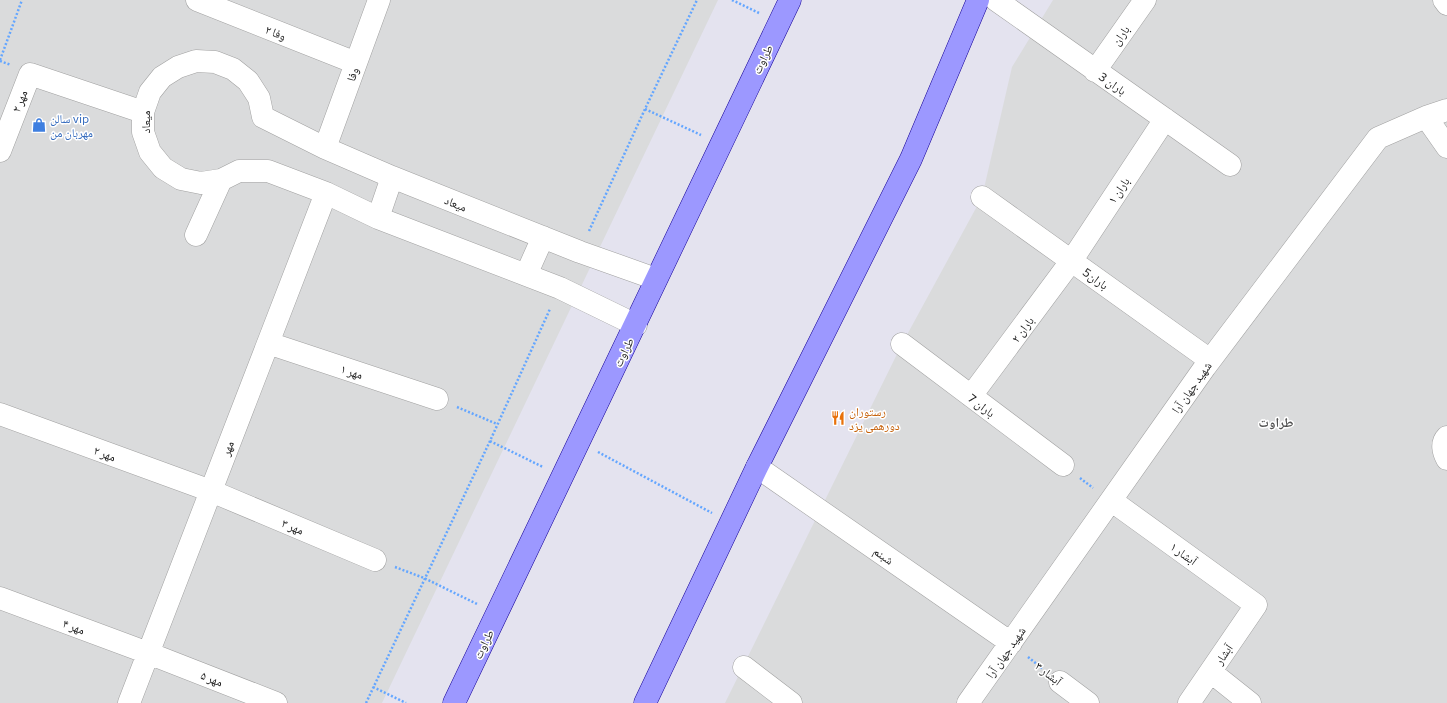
<svg xmlns="http://www.w3.org/2000/svg" width="1447" height="703" viewBox="0 0 1447 703" font-family="Commissioner,'Noto Naskh Arabic',sans-serif">
<style>
.residential{fill:#dadbdc}
.lines{fill:none;stroke-linecap:round;stroke-linejoin:round}
.minor-casing{stroke:#a1a1a1;stroke-width:23}
.major-casing{stroke:#150097;stroke-width:23}
.path{stroke:#64a6ff;stroke-width:2.5;stroke-dasharray:2 2;stroke-linecap:butt}
.minor{stroke:#fff;stroke-width:22}
.major{stroke:#9c98ff;stroke-width:22}
.labels{text-anchor:middle;dominant-baseline:central;stroke-width:3;stroke-linejoin:round;paint-order:stroke}
.street-label{font-size:12px;fill:#1d1d1d;stroke:#fff}
.shop-label{font-size:12px;fill:#366cbe;stroke:#fff;text-anchor:start}
.food-label{font-size:12px;fill:#c56008;stroke:#fff;text-anchor:start}
.neighbourhood-label{font-size:13px;font-weight:bold;fill:#505050;stroke:#fff}
</style>
<rect width="100%" height="100%" fill="#e4e3ef"/>
<path class="residential" d="M0,0H718L382,703H0Z
M1053,0H1447V703H725L902,344L982,197L1012,67Z"/>
<g class="lines">
<defs>
<path id="minor" d="M197,0L356,63
M996,0L1230,165
M1444,0L1447,4
M1095,71L1145,0
M1426,117L1447,147
M325,148L379,0
M0,151L30,74L143,112
M982,197L1210,360
M378,218L392,177
M196,235L221,180
M526,275L543,237
M636,325L560,288L378,218L326,193L268,171H239L221,180L201,183L181,179L163,168L150,152L143,132V112L150,92L162,77L178,67L196,61L215,62L233,69L248,81L259,98L263,117L325,148L392,177L580,252L656,279
M268,343L437,399
M902,344L1063,465
M971,396L1072,260L1165,119
M0,414L211,491L375,560
M1447,437C1441,443 1443,452 1447,459
M757,467L1011,643
M1112,501L1256,605L1189,703
M0,598L148,653L276,703
M744,667L791,703
M1211,672L1250,703
M1060,682L1088,703
M129,703L326,193
M968,703L1205,367L1378,138L1426,117L1447,110"/>
<path id="major" d="M454,703L790,0
M645,703L757,467L911,159L978,0"/>
</defs>
<use href="#minor" class="minor-casing"/>
<use href="#major" class="major-casing"/>
<path class="path" d="M732,0L759,13
M0,60L22,0
M0,61L11,65
M645,109L701,135
M589,231L645,109L697,0
M457,407L497,424
M490,441L543,467
M598,452L712,513
M1080,478L1093,488
M395,567L424,578L477,604
M1028,657L1043,669
M373,687L406,703
M366,703L490,441L550,309"/>
<use href="#minor" class="minor"/>
<use href="#major" class="major"/>
</g>
<defs>
<symbol id="shop-bare" viewBox="-9 -9 18 18"><path d="M-5-2.5h2.3a2.7 3.5 0 0 1 5.4 0H5L5.5 6h-11ZM-1.5-2.5h3a1.5 2.3 0 0 0-3 0Z" fill="#3f7fe0" stroke="#fff" stroke-width="2.5" paint-order="stroke"/></symbol>
<symbol id="restaurant-bare" viewBox="-9 -9 18 18"><path d="M-5-6h1v4h1v-4h1v4h1v-4h1v5L-1.5 .5V6h-2V.5L-5-1ZM5-6V6H3V1.5H1.5Q1.5-4 5-6Z" fill="#e8710a" stroke="#fff" stroke-width="2.5" paint-order="stroke"/></symbol>
</defs>
<g fill-rule="evenodd">
<use href="#shop-bare" x="29" y="115" width="20" height="20"/>
<use href="#restaurant-bare" x="828" y="408" width="20" height="20"/>
</g>
<g class="labels">
<g class="street-label">
<text transform="translate(276 32) rotate(22)">وفا ۲</text>
<text transform="translate(1120 35) rotate(-55)">باران</text>
<text transform="translate(762 59) rotate(-64)">طراوت</text>
<text transform="translate(352 74) rotate(-70)">وفا</text>
<text transform="translate(1113 83) rotate(35)">باران 3</text>
<text transform="translate(19 101) rotate(-69)">مهر ۲</text>
<text transform="translate(145 122) rotate(-90)">میعاد</text>
<text transform="translate(1118 190) rotate(-56)">باران ۱</text>
<text transform="translate(456 203) rotate(22)">میعاد</text>
<text transform="translate(1096 278) rotate(36)">باران5</text>
<text transform="translate(1022 329) rotate(-53)">باران ۲</text>
<text transform="translate(623 352) rotate(-64)">طراوت</text>
<text transform="translate(352 371) rotate(18)">مهر ۱</text>
<text transform="translate(1191 387) rotate(-55)">شهید جهان آرا</text>
<text transform="translate(982 405) rotate(37)">باران 7</text>
<text transform="translate(227 448) rotate(-69)">مهر</text>
<text transform="translate(105 453) rotate(20)">مهر ۲</text>
<text transform="translate(293 526) rotate(23)">مهر ۳</text>
<text transform="translate(1184 553) rotate(36)">آبشار ۱</text>
<text transform="translate(884 555) rotate(35)">شبنم</text>
<text transform="translate(74 626) rotate(20)">مهر ۴</text>
<text transform="translate(483 644) rotate(-64)">طراوت</text>
<text transform="translate(1005 652) rotate(-55)">شهید جهان آرا</text>
<text transform="translate(1223 654) rotate(-56)">آبشار</text>
<text transform="translate(1049 673) rotate(38)">آبشار ۳</text>
<text transform="translate(212 678) rotate(21)">مهر ۵</text>
</g>
<g class="shop-label">
<text x="50" y="118">سالن vip<tspan x="50" dy="14">مهربان من</tspan></text>
</g>
<g class="food-label">
<text x="849" y="411">رستوران<tspan x="849" dy="14">دورهمی یزد</tspan></text>
</g>
<g class="neighbourhood-label">
<text x="1276" y="422">طراوت</text>
</g>
</g>
</svg>
